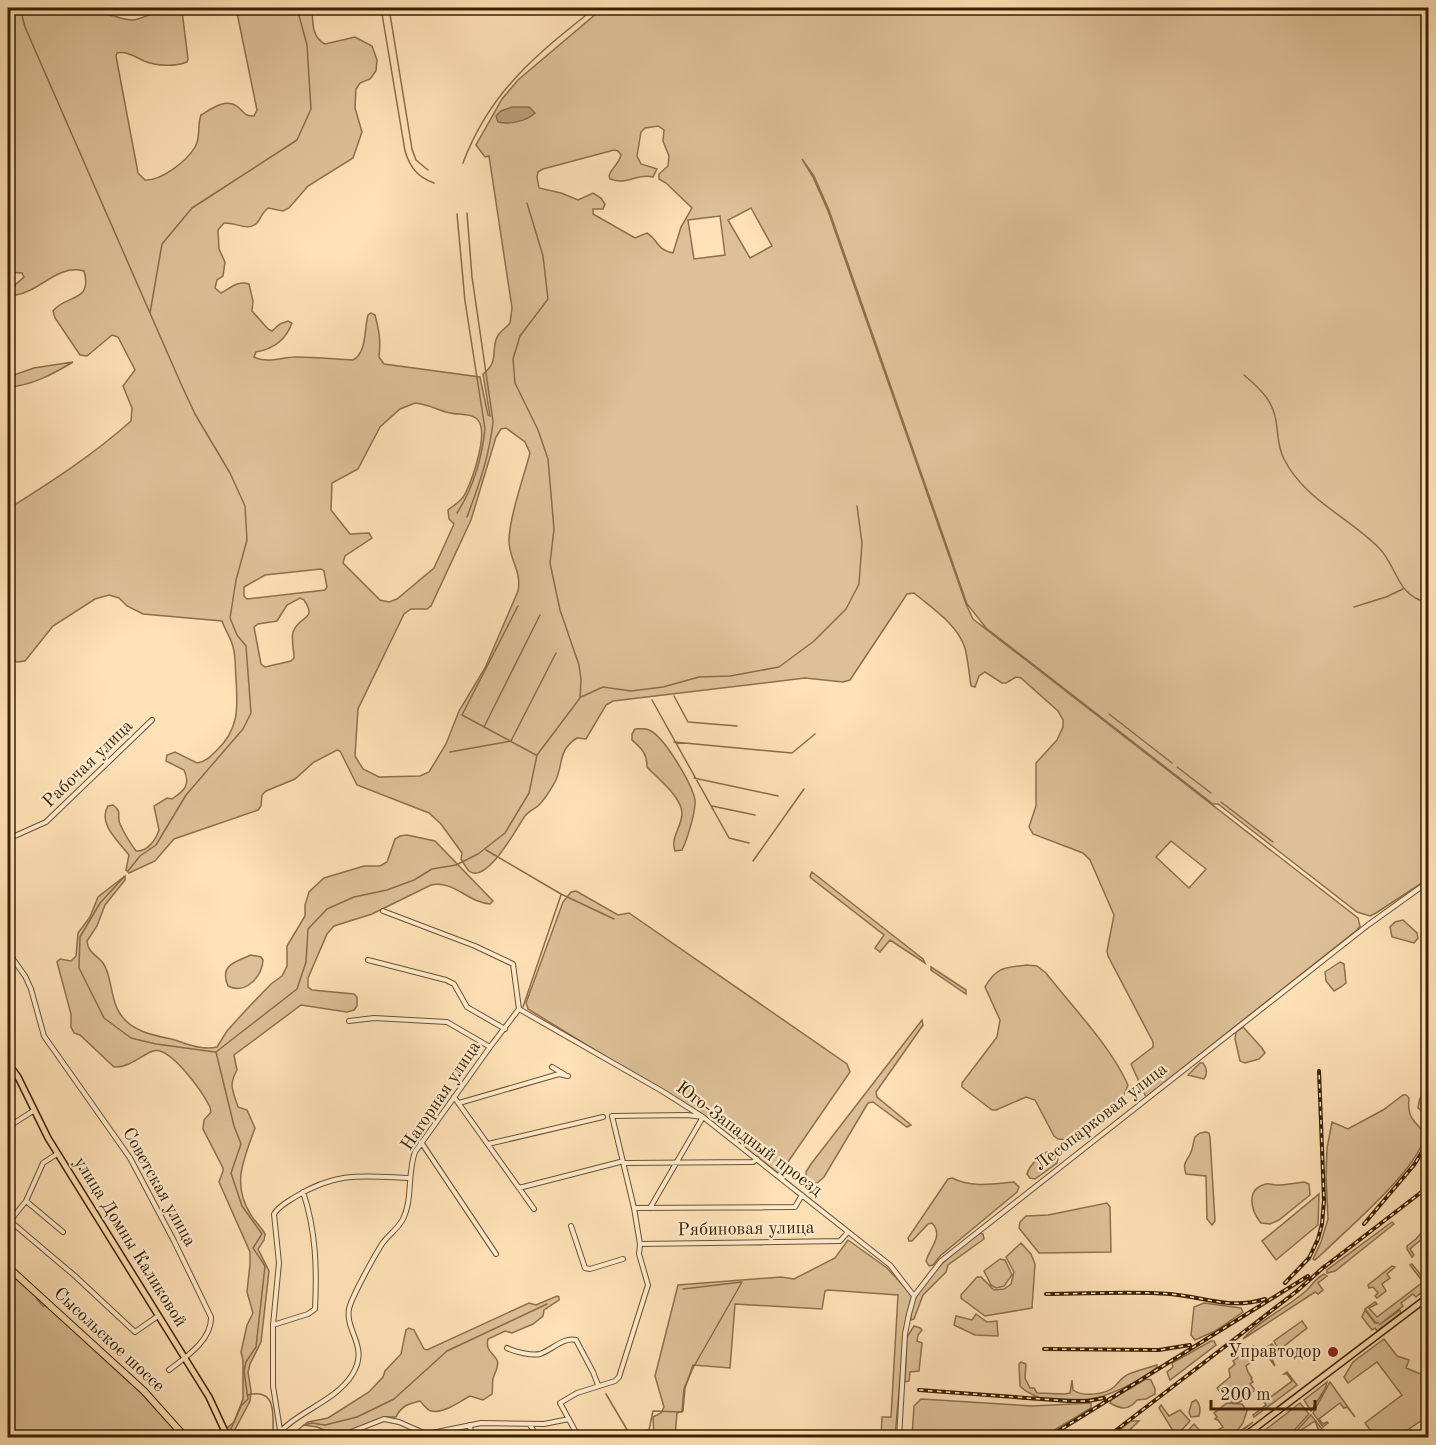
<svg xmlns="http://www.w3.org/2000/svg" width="1436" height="1445" viewBox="0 0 1436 1445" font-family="'Old Standard TT',serif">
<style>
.green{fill:#ddc097;stroke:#8c704c;stroke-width:1.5;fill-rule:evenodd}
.water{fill:#bca078;stroke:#886d48;stroke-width:1.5}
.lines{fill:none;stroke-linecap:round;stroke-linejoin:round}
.stream{stroke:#886d48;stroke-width:1.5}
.minor-casing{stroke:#6c512e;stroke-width:6}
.major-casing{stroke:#3b2101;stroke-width:8}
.highway-casing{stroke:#3b2101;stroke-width:8}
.minor{stroke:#feecd0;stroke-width:4}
.major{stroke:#fee1b6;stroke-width:5}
.highway{stroke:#fee1b6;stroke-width:6}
.rail-casing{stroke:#3b2101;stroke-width:4}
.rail{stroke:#feecd0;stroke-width:1.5;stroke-dasharray:4.5;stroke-linecap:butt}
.poi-dot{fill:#8f2418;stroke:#feecd0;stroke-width:2}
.labels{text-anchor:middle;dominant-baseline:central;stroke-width:4.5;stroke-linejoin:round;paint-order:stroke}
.street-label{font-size:18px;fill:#3b2101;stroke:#feecd0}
.poi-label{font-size:18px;fill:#3b2101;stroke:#feecd0;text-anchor:end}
</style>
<rect width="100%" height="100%" fill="#fee1b6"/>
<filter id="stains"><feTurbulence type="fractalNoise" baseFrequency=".00333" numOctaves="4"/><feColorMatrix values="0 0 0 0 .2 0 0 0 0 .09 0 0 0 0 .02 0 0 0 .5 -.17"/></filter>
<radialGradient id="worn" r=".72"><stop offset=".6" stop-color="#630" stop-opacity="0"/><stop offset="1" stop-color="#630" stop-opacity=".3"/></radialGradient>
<path class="green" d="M8,8H98C102,14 106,15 114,16C120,18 127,20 133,20C148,19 168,0 182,11L188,59L187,62C174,67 157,66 144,61C135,57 128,51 117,53L116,56L138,173L145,180C161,181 187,161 195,147C201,138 197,125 201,115C211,109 226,97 238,107C244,112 244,116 254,116L257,110L236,8H312C313,21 311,37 325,44L355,37L372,46L377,60L376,71L370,79L360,83L356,89L355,108L362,132L353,158L308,186L289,208L283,211L268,208C260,215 262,217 257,223C248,232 235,222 224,223L218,230L219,249L225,262L223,276L217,280L215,288L221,293C231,288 238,280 249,284L253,301L252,311L268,329L272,331L280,324L288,321L292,323C286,340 273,349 256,352L254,357C266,364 283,357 296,357C315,357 334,359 353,360C367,353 364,329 368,315L371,313L375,315C379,330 381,341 379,357L384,364L480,377L488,415L490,416L483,374C501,361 489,347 499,334C502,330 507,327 510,323L512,308L489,156L485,157L476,145L502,99L518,80L603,8H1428V879L1376,913L1370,916L1357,912L1218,804H1213L986,628L967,604L829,210L814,176L802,159L813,177L828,211L966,604L973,619L1358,918L1360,926L1357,930L1146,1097L1131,1064L1153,1047V1042L1108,956L1107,951L1114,915L1090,860L1083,853L1033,834L1029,827L1036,806V763L1057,740L1063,727V720L1058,711L1021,678L1016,677L1006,683H1002L985,672L979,676L975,687L971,686C969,673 968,660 965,648C957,624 933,609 914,593L907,594L850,680L843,682L805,678L613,701L606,705L586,739L577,738C557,751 564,764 555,782C551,789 546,798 539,805C535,809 529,811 525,816C517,827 487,885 469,871C466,868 463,862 461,859L462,853L441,824L429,813L357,785L340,751L337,750L314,762L295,779L266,791L262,795L261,806L258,810L174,839L155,861L129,873L126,870L129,855C119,842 97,823 108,806L113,805C124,813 115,816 121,826C125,835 131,844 136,851C147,852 156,840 159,830L154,806L167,798L172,799C184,791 191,785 184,770L166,761L167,755L175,752L197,763C205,762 210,757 216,751C239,730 238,708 236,679C235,668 236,657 233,647C231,638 225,630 222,621L143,614L127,606L119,598L109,595L95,599L53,626L25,661L17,662L8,658V509C51,482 93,455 131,421L132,408L123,386L135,370L118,337L112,335L87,356L80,355L55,318L53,311C66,294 93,303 84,271C57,264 41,291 16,295L13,293L15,285L24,277L22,273L8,272ZM658,126L664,130L663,141L669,156L668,166L659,174V179L666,183L692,208L681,227L673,253C654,248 660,241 647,233L635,238L593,214V209H603L605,204L601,198L593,193L578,200L561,193L539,188L537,177L538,172L543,169L614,150L618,151L621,155C619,164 612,167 609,176L610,179C628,186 635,173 653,177L657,169L641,164L637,156L641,132L645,128ZM751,208L772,246L750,258L728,220ZM720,216L725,255L694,259L688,220ZM415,403C431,405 437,410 450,413C458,415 471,413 477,419C490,431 472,480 465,494C462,501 454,505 448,510L449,519L454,524L434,568L397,599L389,602L380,600L343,563L345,556L372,538L369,533L350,534L331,510L332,483L358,469L380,427L400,409ZM506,428L525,442L530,453C524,476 509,518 509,541C509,559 522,571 518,591L485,668L459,711L446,744L429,772L420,776L379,777L363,769L355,756L358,709L404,614L411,609H427L431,606L471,520L496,437L501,429ZM321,569L324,571L327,587L325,590L247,599L244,596V587L265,575ZM300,598L304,600C318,621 299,615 293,632C291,640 294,650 294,658L291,661L265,667L261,664L254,627L258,624L277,621L287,605ZM1171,841L1206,869L1189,888L1156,857Z
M73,362C53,374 31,386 8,387V377L34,368Z
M635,729C640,729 645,728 649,730C664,736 692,784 695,800C696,811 687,840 682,850L675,851C670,837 682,827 682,813C681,796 658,779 647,767C647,753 642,749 632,740V734Z
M407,835L435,841L493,901L490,904C467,902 454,880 431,885L372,914L334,926L327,934L308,978V987L312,990L354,994L357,997V1006L354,1010L347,1012L301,1005L234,1055L237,1070C228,1086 233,1090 238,1107L247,1110L255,1128C244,1159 231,1184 251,1215C255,1222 261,1226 265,1234L264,1240L258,1249L269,1271L261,1342L250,1364L248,1372L251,1391L250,1401L231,1437L227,1428L234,1422L243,1399V1360L241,1352L247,1325L253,1313L247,1292L250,1264V1252L219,1182L223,1171V1168L203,1129L204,1120L211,1112L210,1107C203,1093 170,1045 153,1051C140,1056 129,1068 114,1067L80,1035L74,1033L71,1027V1014L57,962L60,959L71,961L76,956L78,933L90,917L98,897L125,876V880L105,905L97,926L87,941C88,953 97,955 103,963C112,975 110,998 119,1012C130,1031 152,1035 171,1039C186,1043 201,1051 217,1047L227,1031L246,1010L271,984L282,976L287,966V946L305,916V905L309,892L324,878L364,866H380L387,862L395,839L400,836Z
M812,872L923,959L925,963L890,940L880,952L875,948L884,935L811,878L810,876Z
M576,891L618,915L629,913L847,1064L850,1072L781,1172L778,1173L703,1116L528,1009L526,1003L563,902L571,892Z
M1403,920L1417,933L1418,938L1414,943L1392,937L1390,927L1395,922Z
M251,955L261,957L263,960C262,977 245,995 228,986C219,965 235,962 251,955Z
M1340,962L1344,964L1346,983L1341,987L1334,991L1326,981L1325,972Z
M1027,965L1037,966L1046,973C1073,1008 1110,1045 1128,1085L1124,1095L1117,1101L1119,1107L1115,1113L1104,1115L1088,1129L1087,1136L1081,1141L1058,1139L1054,1136L1035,1100L1026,1097L996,1110H992L962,1087V1083L997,1037L1000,1020L985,987C997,966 1005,968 1027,965Z
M931,967L966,990V994L931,970Z
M922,1020L923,1025L876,1092L877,1097L911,1125L907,1127L873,1102L868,1103L824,1177L817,1183L811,1184L807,1182L806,1172L811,1164Z
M1243,1027L1262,1048L1265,1053L1259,1059L1245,1063L1240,1061L1235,1039L1236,1032Z
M1200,1063H1203C1207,1068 1208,1073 1204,1079L1188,1075Z
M1428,1093V1111L1423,1112L1418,1108C1419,1099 1420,1095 1428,1093Z
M1403,1095H1406L1409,1098C1407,1116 1413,1121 1424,1132C1427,1162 1346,1230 1324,1252L1315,1260L1313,1259L1321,1242L1328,1219L1326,1176L1327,1148L1332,1122L1348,1129L1383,1110Z
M1206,1132L1209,1133L1210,1137L1215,1221L1212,1225L1207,1219L1206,1176L1186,1174C1182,1162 1187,1162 1191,1152C1193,1148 1193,1142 1195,1137L1200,1133Z
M1047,1152L1053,1153L1058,1158L1057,1163L1035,1179L1030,1178L1027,1174C1029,1166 1040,1155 1047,1152Z
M952,1178C972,1188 993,1184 1014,1182L1019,1187L1017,1192L940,1256L933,1265L929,1266L926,1261C930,1247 944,1236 932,1223L928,1224L912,1241H909L908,1238L948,1179Z
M1304,1182L1309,1184L1310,1195L1279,1220L1270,1224L1261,1223C1251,1211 1245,1189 1266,1184C1270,1183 1271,1185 1276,1185C1285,1185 1295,1183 1304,1182Z
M1319,1194L1318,1225L1276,1260L1262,1241Z
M1107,1203L1110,1207L1111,1252L1039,1253L1019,1228L1020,1222L1026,1216L1048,1215Z
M1392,1222L1394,1224L1335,1271L1327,1273V1270Z
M1428,1225V1234L1410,1249L1414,1255L1412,1257L1407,1249V1246L1416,1239Z
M979,1233L983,1234L984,1239L948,1265L946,1272L923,1295L914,1319L911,1320C909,1285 955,1252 979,1233Z
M848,1240L887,1268L912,1295L905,1323L895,1437H881L882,1417H891L898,1295L828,1290L825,1291L822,1309L735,1304L730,1368L693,1365L685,1388L683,1411L677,1413L675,1437H654L653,1417L661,1413L664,1407L655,1376L678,1285L781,1277L794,1279L835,1258Z
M1021,1243L1031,1254L1035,1264L1032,1308L985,1316L961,1298V1295L977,1277H981L994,1290L1004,1289L1011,1284L1014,1272L1006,1257Z
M1000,1259L1005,1260L1012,1275L1004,1286L996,1288L991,1285L984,1271Z
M1412,1264L1428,1284V1287L1416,1297L1413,1294L1401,1303L1403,1306L1379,1325L1400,1310L1401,1313L1377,1331L1375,1328L1372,1330L1362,1317L1365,1310L1375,1323H1379L1375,1322L1365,1309L1375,1302L1377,1304L1369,1308L1377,1317L1423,1282L1410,1265Z
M1392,1266L1395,1267L1387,1274L1390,1278L1382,1284L1386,1291L1377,1298L1375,1296L1378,1293L1373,1287L1369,1288L1368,1285Z
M8,1272L36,1296L37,1299L43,1306H47L141,1393L182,1437H8Z
M1324,1274L1327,1276L1318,1283L1323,1290L1318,1294L1315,1292L1243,1339C1255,1323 1290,1306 1307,1290C1313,1284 1316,1278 1324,1274Z
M557,1296L559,1297V1300L544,1310L543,1316L533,1324L512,1333L505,1331L488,1339C485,1350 493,1353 497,1360C500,1367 494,1373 493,1379C492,1384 493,1389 492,1394L483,1400L470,1396C460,1401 444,1414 431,1411C427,1410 423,1404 420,1401C408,1404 401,1406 396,1417H386L342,1434H333L317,1427L304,1425L308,1422L328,1418L369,1392L383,1377L385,1371L401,1354L406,1330L409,1328L414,1330L424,1349L427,1350L529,1303L536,1305Z
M1204,1303L1241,1308L1243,1312L1215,1331L1195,1340L1191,1335L1194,1307Z
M976,1314L987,1322L997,1321L998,1336L975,1335L954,1325L956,1316L972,1320Z
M1302,1321L1307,1328L1279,1350L1274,1341Z
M914,1326L920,1328L922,1330L918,1335L917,1341L922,1343L919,1371L910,1372L909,1381L905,1382L907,1337Z
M1384,1339L1397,1356L1409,1360L1406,1368L1428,1377V1416L1397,1437H1375L1365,1423L1402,1395L1377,1362L1348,1383L1344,1377L1353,1362Z
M1211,1341H1214L1216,1345L1170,1380L1167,1372L1173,1367L1172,1363Z
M1272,1344L1278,1352L1272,1359L1275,1366L1268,1357L1269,1356L1264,1352L1246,1366L1248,1372L1252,1378L1251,1379L1253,1382L1250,1384L1255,1390C1236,1407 1233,1409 1217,1388L1230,1377L1229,1369L1235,1364L1233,1361L1254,1346L1260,1351Z
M1021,1362L1026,1364L1025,1378L1030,1388H1034L1037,1393L1065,1394L1070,1393L1072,1380L1073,1390C1083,1397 1105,1395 1114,1387C1119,1382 1122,1377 1129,1374C1138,1370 1148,1368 1157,1365V1367C1143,1380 1108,1397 1089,1399C1073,1401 1056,1398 1041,1398C1034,1395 1026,1393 1020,1386L1019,1364Z
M1287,1372L1297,1385L1254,1417L1253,1415L1266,1405L1264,1402L1292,1381L1287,1374H1284Z
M1146,1379L1151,1380L1155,1389V1394L1146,1399L1137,1400C1129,1410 1122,1410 1110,1403L1112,1399Z
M1327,1382L1325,1389L1311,1411L1304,1400Z
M1330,1382L1355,1417L1347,1407L1344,1408L1340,1403L1319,1419L1323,1424L1327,1422L1328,1423L1323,1427L1313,1413Z
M921,1399L1033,1406L1091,1403V1408L1043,1437H912L914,1406Z
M1196,1400C1200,1404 1201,1409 1199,1416L1191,1417L1189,1412L1192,1402Z
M1227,1403L1242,1404L1247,1411L1243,1423L1234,1435L1253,1422L1235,1437H1219L1215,1432L1223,1427L1218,1420L1215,1419L1217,1417L1214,1413Z
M1300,1403L1309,1414L1288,1437H1256Z
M1161,1405L1169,1416L1180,1410L1190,1421L1178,1434H1175L1159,1408Z
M1311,1415L1322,1429L1319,1431L1315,1421L1291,1437Z
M1131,1421H1139L1122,1437H1110Z
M1194,1424L1201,1432L1211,1433L1215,1437H1182Z"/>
<path class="water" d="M512,107H529L535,113C527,121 509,125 498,122L496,116L501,111Z"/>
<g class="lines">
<path class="stream" d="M20,8L25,27L181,384L195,414L230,473L245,506L247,540L236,580L230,618L237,635L246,646L251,713L243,729L186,795L156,845L140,856L128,871
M381,8L405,151C410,167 417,177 434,183
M389,8L412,149L416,160L428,170
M1422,16L1428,17
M463,163C490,91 537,54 595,8
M457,214L465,301L485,429C482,458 473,488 457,513
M150,313L162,244L192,208L297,140L311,109L307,45L298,12L295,8
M1244,375C1263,391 1275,403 1277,428C1278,438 1279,450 1284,459C1304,499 1348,517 1378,547C1398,566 1395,595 1428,603
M467,517C479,485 490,454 493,421L472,277L467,213
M518,606L462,715L536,755
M1354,607L1386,597L1403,589
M674,696L688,722L737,726
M581,697L603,687L631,691L663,687L699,677L730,676L779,667L814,641L846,609L859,584L862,543L857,506
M652,700L729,838L749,843
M1109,714L1172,763
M484,727L540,615
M674,742L792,753L815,734
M450,752L511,741L556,653
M1177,767L1211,793
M694,778L778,796
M1221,802L1273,842
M712,806L755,815
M486,850L561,894L614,919
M753,861L804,789
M124,877L100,903L80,937L79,968L104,1018L131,1038L156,1044L215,1052
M523,1007L561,895
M606,1394L629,1433L649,1430L653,1411L682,1412L684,1389L693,1368L742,1282L683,1289
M248,1395C252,1394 258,1393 263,1395C275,1398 273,1422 273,1432
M230,1431L241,1406L248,1399L244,1371L246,1362L256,1347L265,1266L253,1248L262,1234L242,1206L231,1173L241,1144L234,1126L216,1052L297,989L306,962L308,929L327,909L354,897L387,890L414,880L432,869L456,865L478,854L505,833L529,793L537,755L580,698L581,680L579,665L560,610L550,563L554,529L548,459L538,430L515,383L513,359L520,336L548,299L543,256L527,203
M196,1438H198
M205,1438L208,1432L212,1431L222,1437
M288,1438L304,1425L312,1423L325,1425L357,1417L394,1399L447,1351L547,1304"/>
<defs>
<path id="minor" d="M8,839L46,822L152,720
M383,911L475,946L513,964L519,1009
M8,952L25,976L31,989L44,1036L130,1158L174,1241L211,1317C212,1340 186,1357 169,1370
M368,960L446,980L454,984L467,1007L505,1029
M519,1009L662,1091L703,1117L890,1265L914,1296
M349,1021L374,1018L447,1022L490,1047
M552,1067L564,1074
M454,1097L534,1209
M459,1103L559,1074L568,1076
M8,1127L33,1111
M421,1142L496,1254
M488,1144L603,1117
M57,1154L43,1163L26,1201L10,1221L75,1276L135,1332L158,1316
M623,1163L753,1162L757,1159
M519,1188L620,1162
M26,1201L63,1232
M634,1208L795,1207L802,1195
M571,1226L585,1268L590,1269L623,1259
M640,1244L840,1241L848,1232
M273,1325L308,1314L315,1309C317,1269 316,1230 303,1192
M507,1348C515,1352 532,1356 540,1354C552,1350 563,1337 576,1340L593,1372L598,1385
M469,1425L474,1438
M530,1425L538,1438
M280,1430L273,1386V1325L279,1263L274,1214C279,1206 287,1202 295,1197C337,1171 363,1176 409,1178
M275,1438C294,1412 334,1403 352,1375C370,1347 345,1332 349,1309C351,1298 375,1255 382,1244C388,1235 398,1229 403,1219C413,1199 407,1174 415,1152L490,1047L519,1009
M314,1438L338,1437L384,1419L399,1422L424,1433H432L481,1423L544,1424L569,1419
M579,1438L560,1403L577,1393L615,1381L619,1377L648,1285L639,1254L640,1244L634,1208L612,1116L687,1115L703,1117L650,1208
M899,1438L905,1334L909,1314L914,1296L941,1261L1368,925L1428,882"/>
<path id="major" d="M8,1063L18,1077L48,1138L209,1397L228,1438
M1242,1438L1428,1297"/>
<path id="highway" d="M8,1267L144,1391L186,1438"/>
</defs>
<use href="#minor" class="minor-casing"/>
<use href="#major" class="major-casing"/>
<use href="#highway" class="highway-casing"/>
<use href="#minor" class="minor"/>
<use href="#major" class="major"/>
<use href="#highway" class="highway"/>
<defs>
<path id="rail" d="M1364,1224L1414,1165L1428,1142
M1319,1271L1428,1187
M1285,1283L1309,1258L1318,1239L1322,1224L1324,1200L1319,1071
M1046,1294C1087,1294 1129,1291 1170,1294C1205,1297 1230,1310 1265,1299
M1044,1349L1159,1350L1190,1345
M919,1390L1068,1401H1088L1104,1398
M1047,1438L1308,1276
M1106,1438L1297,1291L1325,1266"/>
</defs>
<use href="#rail" class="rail-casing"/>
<use href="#rail" class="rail"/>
</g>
<circle class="poi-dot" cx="1333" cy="1352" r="6"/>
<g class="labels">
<g class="street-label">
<text transform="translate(88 764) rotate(-44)">Рабочая улица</text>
<text transform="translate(441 1096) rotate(-56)">Нагорная улица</text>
<text transform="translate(1101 1117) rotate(-38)">Лесопарковая улица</text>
<text transform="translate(749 1139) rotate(37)">Юго-Западный проезд</text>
<text transform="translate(159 1187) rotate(61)">Советская улица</text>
<text transform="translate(746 1229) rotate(-1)">Рябиновая улица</text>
<text transform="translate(130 1242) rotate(58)">улица Домны Каликовой</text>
<text transform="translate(109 1340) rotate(43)">Сысольское шоссе</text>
</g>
<g class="poi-label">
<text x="1321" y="1352">Управтодор</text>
</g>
</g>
<rect width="1436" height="1445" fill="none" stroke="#fee1b6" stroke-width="30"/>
<rect x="9" y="9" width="1418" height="1427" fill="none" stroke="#3b2101" stroke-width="3"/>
<rect x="15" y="15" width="1406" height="1415" fill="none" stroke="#3b2101" stroke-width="1.5"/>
<path d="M1211 1400v9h104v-9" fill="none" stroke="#3b2101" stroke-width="3"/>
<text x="1220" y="1400" font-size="18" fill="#3b2101" stroke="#feecd0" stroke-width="4.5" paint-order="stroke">200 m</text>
<rect width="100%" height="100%" filter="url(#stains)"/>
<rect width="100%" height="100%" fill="url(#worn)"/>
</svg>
